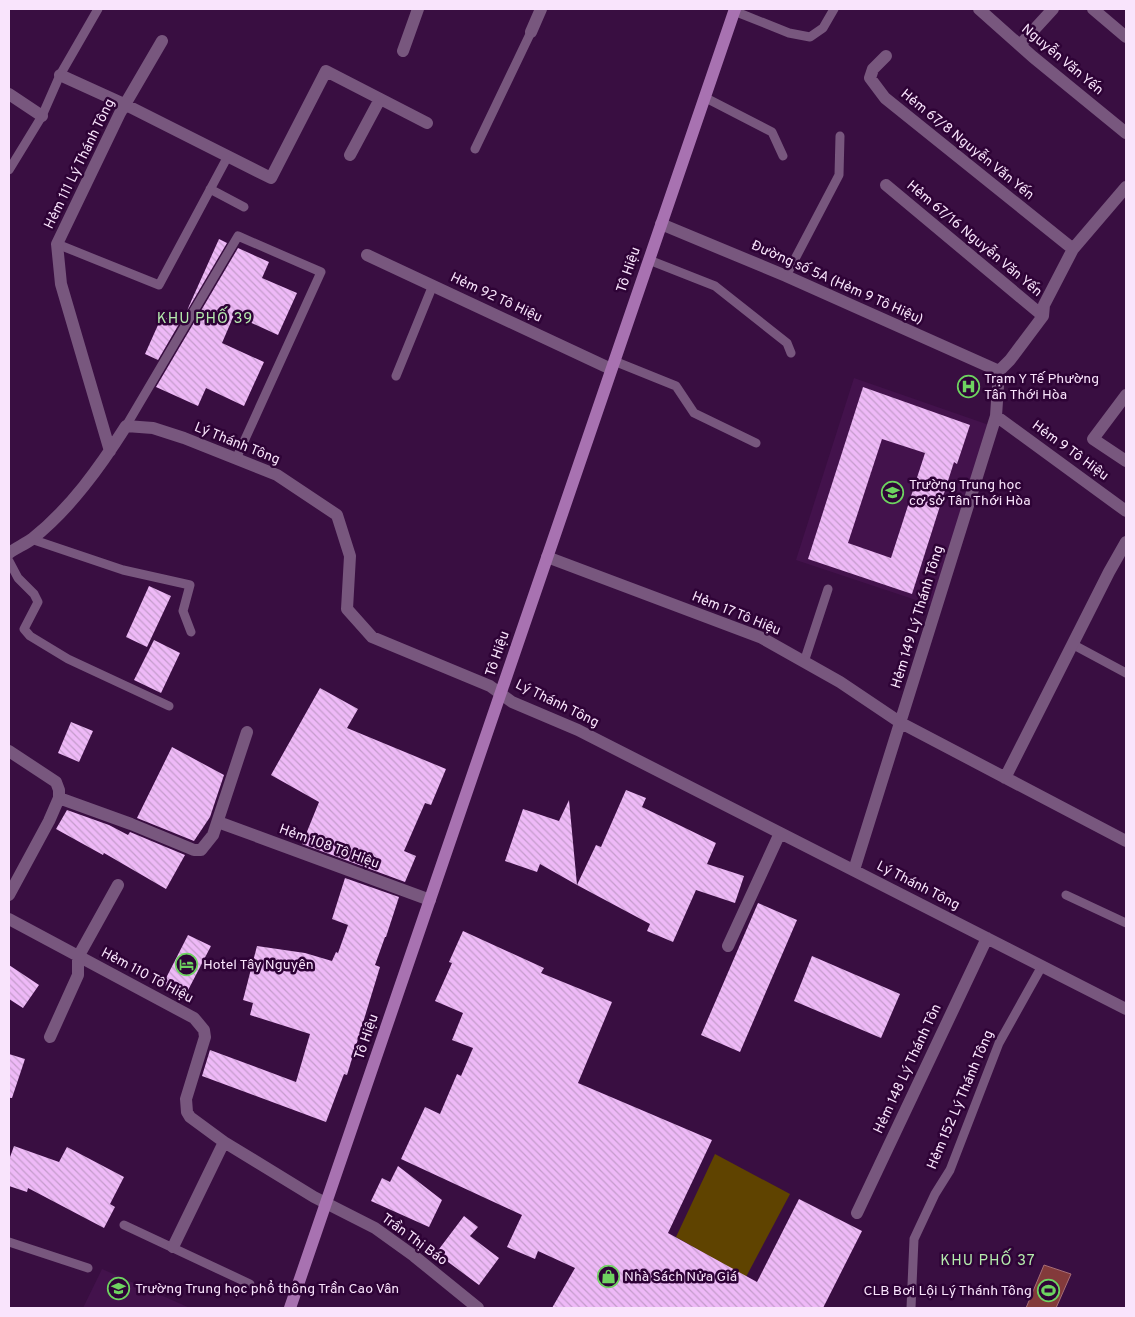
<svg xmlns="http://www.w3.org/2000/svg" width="1135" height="1317" viewBox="0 0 1135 1317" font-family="Overpass,sans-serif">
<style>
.built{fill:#43124c}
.green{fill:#5f4300}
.water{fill:#833a3b;stroke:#a66d75}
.building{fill:url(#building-back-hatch);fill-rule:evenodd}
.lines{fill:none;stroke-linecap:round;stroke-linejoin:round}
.lane{stroke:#78577e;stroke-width:9}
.street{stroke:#78577e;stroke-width:12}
.secondary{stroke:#a872b1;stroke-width:12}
.labels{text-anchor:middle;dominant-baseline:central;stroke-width:5;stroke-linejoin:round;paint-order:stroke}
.street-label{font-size:14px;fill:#f9e4fc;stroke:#2e0336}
.poi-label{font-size:14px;fill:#f9e4fc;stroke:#2e0336;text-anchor:start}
.neighbourhood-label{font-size:15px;letter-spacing:1px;fill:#b5ebad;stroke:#2e0336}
</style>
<defs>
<pattern id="building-back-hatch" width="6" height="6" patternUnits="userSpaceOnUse" patternTransform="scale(1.25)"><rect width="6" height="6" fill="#eeb9f7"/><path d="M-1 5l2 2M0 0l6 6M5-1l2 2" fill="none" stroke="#c59ccc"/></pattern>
</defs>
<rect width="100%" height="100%" fill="#390e41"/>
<path class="built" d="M854,378L992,426L931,605L796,560Z
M102,1269L190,1308H83Z"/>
<path class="green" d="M715,1154L790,1194L746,1277L676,1237Z"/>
<path class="water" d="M1044,1265L1071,1274L1056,1308H1026Z"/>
<path class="building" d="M219,239L227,243L187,311L189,306Z
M238,248L269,262L262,278L297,293L278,335L234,315L222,343L264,362L244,406L206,388L198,406L156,387Z
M162,316L179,324L158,360L145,354Z
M863,387L970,425L957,464L954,462L912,594L808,559ZM882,439L925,453L891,558L848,543Z
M149,586L171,596L147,647L126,637Z
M154,640L180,653L161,693L134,680Z
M320,688L358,709L347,728L446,769L431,805L425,803L404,851L416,856L405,882L302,844L319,802L271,775Z
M71,722L93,731L79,762L58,753Z
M172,747L224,775L210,817L194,841L137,818Z
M626,790L646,798L642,807L716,843L707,864L744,876L735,903L696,890L673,942L647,931L650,924L577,885L596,845L601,847Z
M569,800L577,885L540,864L537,872L505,861L523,809L559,821Z
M67,810L109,825L128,835L130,832L185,855L166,889L104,853L103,855L56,829Z
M345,878L399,897L386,937H385L375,965L380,967L347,1075L344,1074L326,1122L202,1076L210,1050L296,1082L310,1034L250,1015L253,1003L243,1000L257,946L305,953L332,961L336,952L338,953L348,925L332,919Z
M758,903L797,920L740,1052L701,1035Z
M463,931L544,968L541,973L612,1002L578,1083L712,1140L668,1233L757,1282L799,1199L862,1231L823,1308H552L575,1268L538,1251L535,1259L507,1247L522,1215L401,1159L425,1107L440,1114L457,1074L461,1076L473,1048L452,1040L463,1013L435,1001L452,963L449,962Z
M188,935L211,946L185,996L163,984Z
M812,956L900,994L881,1038L794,1001Z
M9,965L39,985L23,1008L9,999Z
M9,1054L25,1059L12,1098H9Z
M14,1146L59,1162L67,1147L124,1177L110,1204L115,1207L104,1228L28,1188L27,1192L9,1186V1160Z
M398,1166L442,1200L429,1227L371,1201L382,1178L390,1182Z
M464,1216L478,1227L470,1236L499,1258L479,1285L436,1253Z"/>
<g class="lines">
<path class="lane" d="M734,11L789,33L810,37L823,28L834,9
M704,97L772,132L783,156
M475,149L531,32
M9,170L42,116L60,75L98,9
M210,189L244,207
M57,244L159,285L228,156
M649,260L715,286L787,343L791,353
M786,276L839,175L840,136
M614,361L676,386L694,413L756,443
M396,376L433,285
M126,426L238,236L321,272L236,459
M31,539L123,570L190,585L183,611L191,632
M9,561L18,578L34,594L38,602L24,629L30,636L68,659L169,706
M1072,644L1126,673
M804,662L828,589
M1066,895L1126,923
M124,1225L250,1284
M9,1242L88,1268
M911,1308L914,1239L935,1194L950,1170L999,1043L1042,966"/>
<path class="street" d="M979,9L1033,57L1126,133
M1093,9L1126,37
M531,32L541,9
M1020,45L1053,9
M403,51L418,9
M886,56L873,69L870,78L885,98L1073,249
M60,75L126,105L271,178L326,71L427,123
M9,94L42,116
M350,155L380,99
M886,185L1043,316
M661,224L786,276L999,371
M367,255L611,369
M999,371L1010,360L1043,316L1044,305L1073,249L1126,187
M1126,395L1093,439L1126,461
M996,416L1126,511
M110,451L61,284L57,244L120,113L162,41
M9,553C16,548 25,544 32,539C70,509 100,467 126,426L153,428L184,438L277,475L337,515L350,556L347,609L372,637L490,686L512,702L578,730L1126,1009
M547,557L762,638L840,682L901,723L1126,841
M9,751L56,782L59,790V798L49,821L9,895
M1005,778L1109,572L1126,542
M59,798L131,824L194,850H201L213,835L247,732
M218,822L430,900
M854,870L996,416L999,371
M9,919L194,1018L204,1030L205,1037L186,1099L187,1112L190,1117L224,1142L314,1197L375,1228L414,1256L478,1308
M728,946L780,833
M50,1037L78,975V957L118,885
M857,1213L987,938
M173,1247L224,1142"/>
<path class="secondary" d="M290,1308L735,9"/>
</g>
<defs>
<symbol id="hospital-ring" viewBox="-11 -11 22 22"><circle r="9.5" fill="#2e0336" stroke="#6ed360" stroke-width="1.5"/><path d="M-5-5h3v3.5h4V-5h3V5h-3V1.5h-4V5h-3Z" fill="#6ed360"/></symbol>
<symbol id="school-ring" viewBox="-11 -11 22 22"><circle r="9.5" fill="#2e0336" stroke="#6ed360" stroke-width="1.5"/><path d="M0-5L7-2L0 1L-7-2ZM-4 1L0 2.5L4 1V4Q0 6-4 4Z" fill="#6ed360"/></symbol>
<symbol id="hotel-ring" viewBox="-11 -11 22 22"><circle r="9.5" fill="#2e0336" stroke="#6ed360" stroke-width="1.5"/><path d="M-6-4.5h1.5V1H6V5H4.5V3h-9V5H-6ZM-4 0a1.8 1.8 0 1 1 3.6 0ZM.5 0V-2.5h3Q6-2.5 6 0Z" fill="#6ed360"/></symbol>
<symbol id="shop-ring" viewBox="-11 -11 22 22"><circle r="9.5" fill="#2e0336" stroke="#6ed360" stroke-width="1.5"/><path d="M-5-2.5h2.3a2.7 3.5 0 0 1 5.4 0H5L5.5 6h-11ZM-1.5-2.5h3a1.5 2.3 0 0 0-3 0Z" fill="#6ed360"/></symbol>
<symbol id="stadium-ring" viewBox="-11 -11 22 22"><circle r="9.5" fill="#2e0336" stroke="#6ed360" stroke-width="1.5"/><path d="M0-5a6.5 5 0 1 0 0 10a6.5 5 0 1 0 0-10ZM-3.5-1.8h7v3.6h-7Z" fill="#6ed360"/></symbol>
</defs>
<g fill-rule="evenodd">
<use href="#hospital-ring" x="956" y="374" width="25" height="25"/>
<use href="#school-ring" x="880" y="480" width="25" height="25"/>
<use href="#hotel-ring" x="174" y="952" width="25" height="25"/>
<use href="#shop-ring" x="596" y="1264" width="25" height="25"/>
<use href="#school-ring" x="106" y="1276" width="25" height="25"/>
<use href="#stadium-ring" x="1036" y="1278" width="25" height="25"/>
</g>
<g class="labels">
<g class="street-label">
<text transform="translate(1062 60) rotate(40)">Nguyễn Văn Yến</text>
<text transform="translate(967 145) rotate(39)">Hẻm 67/8 Nguyễn Văn Yến</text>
<text transform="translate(80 164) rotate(-64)">Hẻm 111 Lý Thánh Tông</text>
<text transform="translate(974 239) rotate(40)">Hẻm 67/16 Nguyễn Văn Yến</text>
<text transform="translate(629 270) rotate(-71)">Tô Hiệu</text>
<text transform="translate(837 283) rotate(24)">Đường số 5A (Hẻm 9 Tô Hiệu)</text>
<text transform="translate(496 298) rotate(25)">Hẻm 92 Tô Hiệu</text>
<text transform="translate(237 444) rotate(22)">Lý Thánh Tông</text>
<text transform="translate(1070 451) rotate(36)">Hẻm 9 Tô Hiệu</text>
<text transform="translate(736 614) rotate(22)">Hẻm 17 Tô Hiệu</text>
<text transform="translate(918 617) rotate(-73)">Hẻm 149 Lý Thánh Tông</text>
<text transform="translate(498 654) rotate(-71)">Tô Hiệu</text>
<text transform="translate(557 704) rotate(26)">Lý Thánh Tông</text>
<text transform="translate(329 847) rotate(20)">Hẻm 108 Tô Hiệu</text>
<text transform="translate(918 886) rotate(27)">Lý Thánh Tông</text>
<text transform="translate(147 976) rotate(28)">Hẻm 110 Tô Hiệu</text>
<text transform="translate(367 1037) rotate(-71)">Tô Hiệu</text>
<text transform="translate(908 1069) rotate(-65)">Hẻm 148 Lý Thánh Tôn</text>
<text transform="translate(961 1100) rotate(-67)">Hẻm 152 Lý Thánh Tông</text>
<text transform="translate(414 1240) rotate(36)">Trần Thị Báo</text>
</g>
<g class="poi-label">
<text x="984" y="379">Trạm Y Tế Phường<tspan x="984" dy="16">Tân Thới Hòa</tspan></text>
<text x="909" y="485">Trường Trung học<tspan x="909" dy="16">cơ sở Tân Thới Hòa</tspan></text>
<text x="203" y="965">Hotel Tây Nguyên</text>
<text x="624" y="1277">Nhà Sách Nửa Giá</text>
<text x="135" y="1289">Trường Trung học phổ thông Trần Cao Vân</text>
<text x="1032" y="1291" text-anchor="end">CLB Bơi Lội Lý Thánh Tông</text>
</g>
<g class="neighbourhood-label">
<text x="205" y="319">KHU PHỐ 39</text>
<text x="988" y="1261">KHU PHỐ 37</text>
</g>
</g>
<rect width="1135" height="1317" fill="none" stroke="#f9e4fc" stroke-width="20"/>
</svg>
